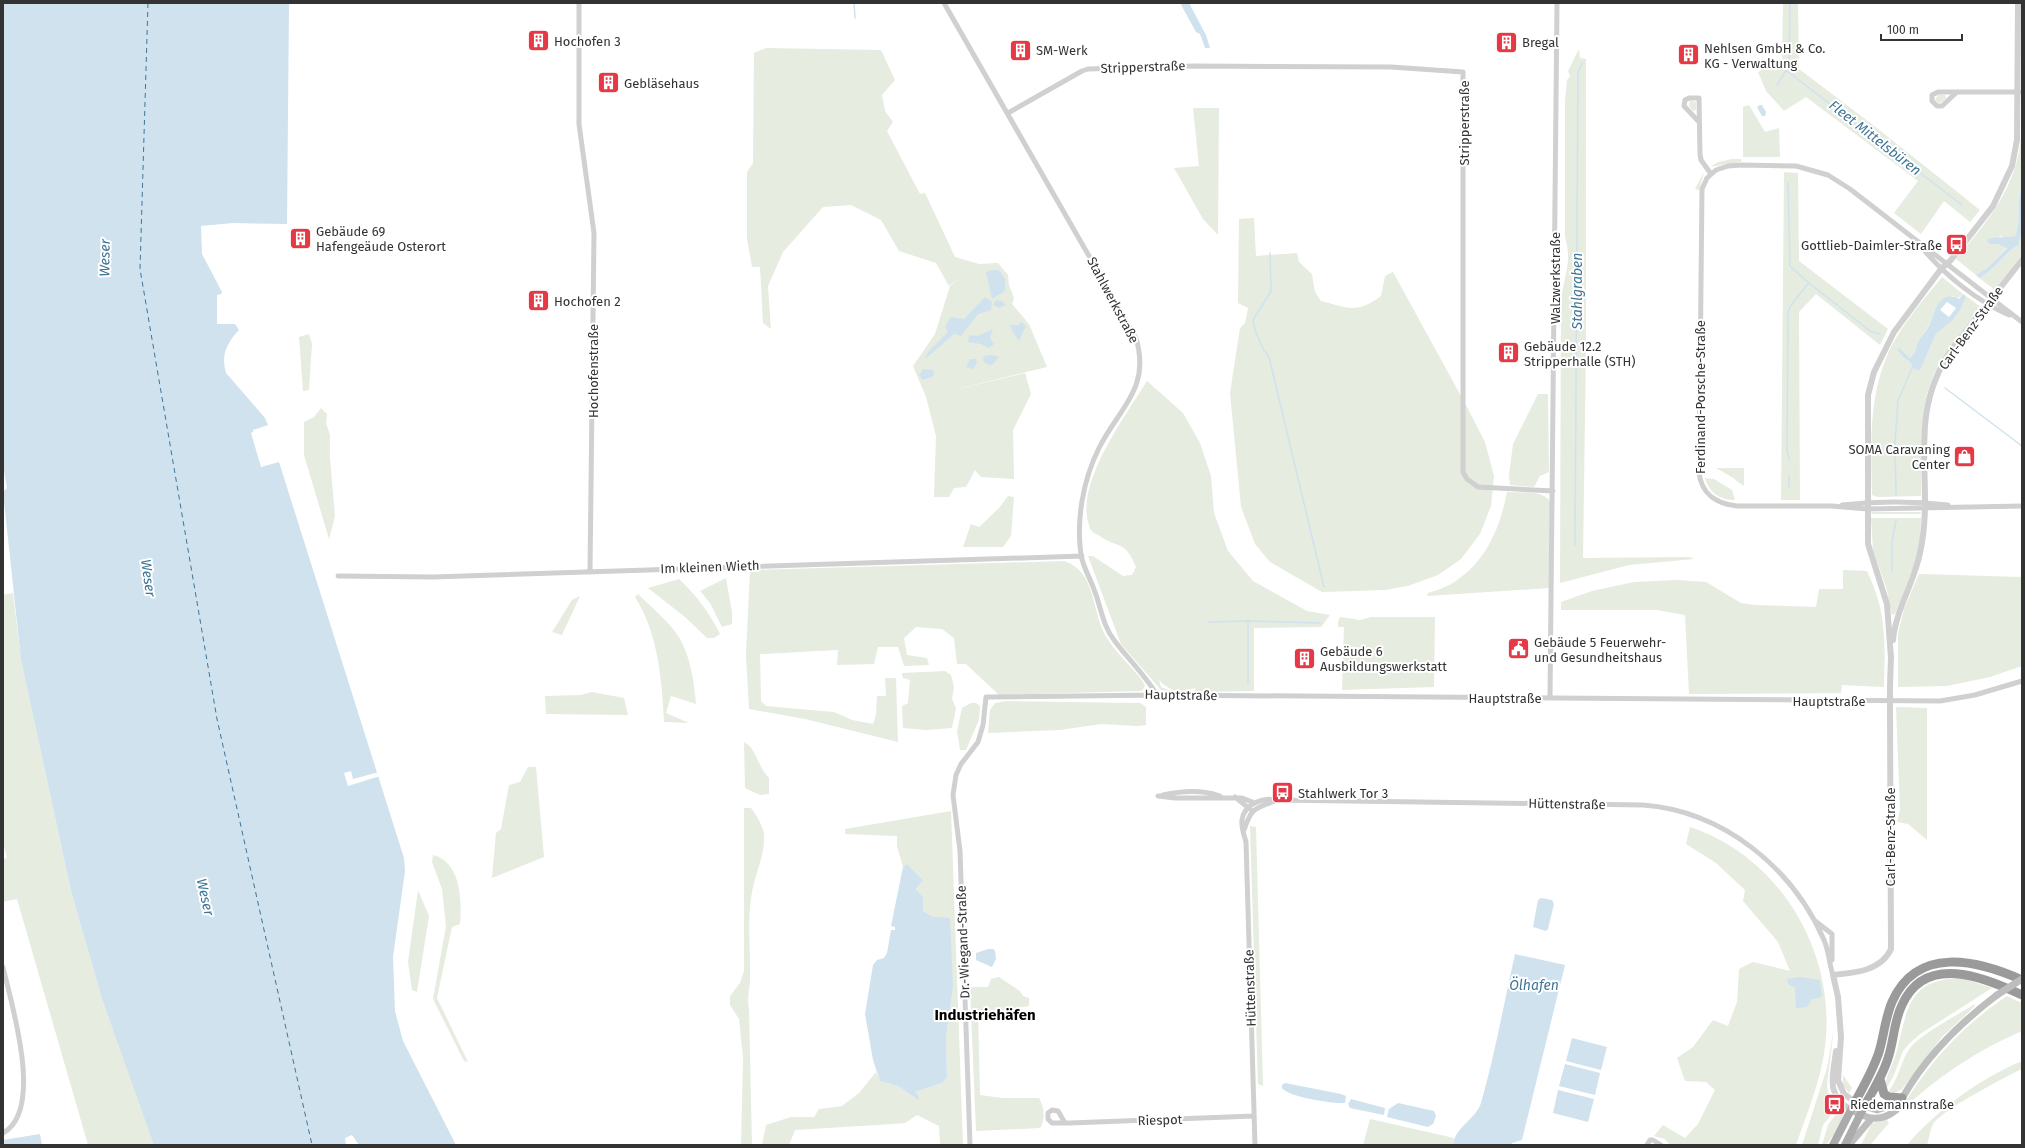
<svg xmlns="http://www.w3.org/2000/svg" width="2025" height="1148" viewBox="0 0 2025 1148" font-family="'Fira Sans',sans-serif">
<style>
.green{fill:#e6ecdf}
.water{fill:#cfe2ee;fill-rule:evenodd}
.pier{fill:#fff}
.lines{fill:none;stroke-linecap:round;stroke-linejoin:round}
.stream{stroke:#cfe2ee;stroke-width:1.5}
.ferry{stroke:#3f7597;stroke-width:1;stroke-dasharray:5 4;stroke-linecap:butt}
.minor{stroke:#d0d0d0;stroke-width:5}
.tertiary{stroke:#d0d0d0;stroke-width:6}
.secondary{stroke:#bdbdbd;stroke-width:7}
.primary{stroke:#ababab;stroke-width:8}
.motorway{stroke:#9a9a9a;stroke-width:9}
.tertiary-bridge{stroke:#d0d0d0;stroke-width:6}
.secondary-bridge{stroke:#bdbdbd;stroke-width:7}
.labels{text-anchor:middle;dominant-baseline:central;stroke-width:4;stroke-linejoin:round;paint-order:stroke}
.poi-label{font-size:13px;fill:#333;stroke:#fff;text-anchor:start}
.street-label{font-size:13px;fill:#333;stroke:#fff}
.water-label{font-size:14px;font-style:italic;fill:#3f7597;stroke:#fff}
.quarter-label{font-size:15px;font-weight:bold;fill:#000;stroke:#fff}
</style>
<rect width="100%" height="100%" fill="#fff"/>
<path class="green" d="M1783,3H1798L1799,69L1873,125L1980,210L1970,222L1944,201L1921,234L1894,213L1918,181L1806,97L1784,111L1766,91L1758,72L1782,61Z
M766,48L881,50L895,80L882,95L885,111L893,122L887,131L920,194L925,193L955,257L979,264L998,263L1008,275L1009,285L1014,298L1012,304L1029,324L1047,367L937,394L1025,373L1031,394L1013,430L1014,479L981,477L975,470L966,487L954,488L949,497H934L936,436L926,397L913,366L935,334L950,286L963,275L949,286L936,263L899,251L881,220L851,205L823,207L783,252L768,286L771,329L763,323L760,267H752L747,239V172L753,163L754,53Z
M1579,49L1580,58L1586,59V345L1583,558L1690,557L1694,559L1629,565L1560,583L1561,302C1563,276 1573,264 1565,237V101L1567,80L1570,76L1568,71Z
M1938,95H1945L1946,98L1942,102L1938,103L1935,100Z
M1690,100L1696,102V110L1693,111L1689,106Z
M1749,105L1765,132L1779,128L1780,157H1743V107Z
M1193,108H1219L1218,235L1203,219L1174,168L1199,166Z
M2022,123V189C2015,205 2022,221 2015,236L2007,238L2000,236L1990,244H1998L2007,247L1988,267L1976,275L1956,259C1992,216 2021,182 2022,123Z
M1732,159H1741V162L1710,167L1718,162Z
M1704,172L1699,190L1695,189Z
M1784,172L1798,173L1799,261L1888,329L1880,345L1816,294L1799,312L1800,500H1781Z
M1254,218L1256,256L1297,253L1299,262L1312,274L1315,292L1321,301C1348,308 1357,314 1381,296L1385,276L1393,272L1467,407L1485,442L1494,476L1491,506L1480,534L1461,559L1438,575L1408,586L1385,590L1322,592L1270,562L1255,544L1241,507L1230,393L1240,328L1245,323L1248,308L1238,303L1239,219Z
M2022,232V255L1995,290L1979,278C1993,272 2009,248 2018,246Z
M1942,277L1963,294L1957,299L1952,296L1935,310L1929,325L1919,340L1913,356L1910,358L1899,349L1902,356L1910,362L1914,369H1920L1936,334L1953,320L1961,309L1966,296L1982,308C1968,324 1954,341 1942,359C1916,400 1922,449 1921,496L1878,497L1872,495C1871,444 1868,394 1891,347C1904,322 1924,299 1942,277Z
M309,334L312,344L309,390L303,391L299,337Z
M1147,381L1183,413L1200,443L1211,476L1214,513L1228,551L1253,581L1307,611L1330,615L1321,627L1254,628V691L1195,692V688C1179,693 1171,692 1159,680L1161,687L1176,693L1161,690L1121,644L1088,556H1093L1123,576L1132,575L1136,567C1125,539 1117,549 1098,535C1096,534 1092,532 1091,530C1089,528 1089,524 1088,521C1077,481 1126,415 1147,381Z
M1538,394H1548L1549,472L1540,476L1534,487L1510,485L1509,475L1513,444Z
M321,408L327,414L326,423L330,435V458L335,516L329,539L304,455V422L314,417Z
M1716,468H1744V486L1735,480V479Z
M1705,478L1714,479L1732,490L1735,500C1720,500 1709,493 1705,478Z
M1507,492C1519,493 1544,489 1550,502L1549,588L1427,596L1428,593C1435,591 1444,588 1451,584C1485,564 1500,529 1507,492Z
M1008,496L1014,497L1011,536L1003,547H963L971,524L979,527L999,508Z
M1872,512H1920L1922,514H1871Z
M1871,518H1921L1919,553L1895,614L1893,615L1891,613L1887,590L1873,550Z
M1064,561C1097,571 1091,613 1107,638C1116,653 1131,666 1142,680L1145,686L1142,691L999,695L966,664H957L954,638L942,629L916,627L904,638L907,655L927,658L929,665L904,666L898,647H878L874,664L837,665L838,650L760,654L761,701L766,706L834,712L852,720L873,724L876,715L877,696H886L885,678H896L898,742L805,719L749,709L746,655L750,570Z
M1843,570L1867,571C1887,614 1885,640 1884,687L1842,685L1841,693L1689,694L1685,615L1657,610H1561V602L1592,591L1634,582L1677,580L1706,582L1741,603L1755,605L1816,607L1819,589H1843Z
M1919,574L2022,577V666L1990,677L1947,686L1898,687V634L1904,609Z
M726,578L732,612V624L722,627L710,603L700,591Z
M679,579C697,596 709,612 720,634L714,638H707L685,617L648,588Z
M13,593L21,660L71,891L102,999L155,1145H88L17,899L3,902V859L7,858L3,843V595Z
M638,594C652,608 670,622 680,639C691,659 694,682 696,704L671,696L666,713L689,723L664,722C662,680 658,633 635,597Z
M580,596L562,635L552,632L572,600Z
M1340,617L1360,620L1371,617H1435L1434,687L1342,690L1344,627H1338V622Z
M945,671L951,675L954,687L952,699L956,708L952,728L926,730L903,728L902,706L908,703L910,680L903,678L902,673Z
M592,692L624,698L628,715L546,714L545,696L581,695Z
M1007,701L1140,703L1146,707V725L1138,726L1101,724L1060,730L988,733L990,710L995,703Z
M971,703H976L980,706L979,720L966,750H960L957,731L962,708Z
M1896,707L1927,708V840L1908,824L1897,822L1900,810Z
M744,742C757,749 757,766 769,778V794L760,795L745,788Z
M528,767H536L544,857L492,878L496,833L501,829L509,785L520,782Z
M744,808H751C757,817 763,825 764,835C765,853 757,870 753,887C746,918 751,950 750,982C749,992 747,999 749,1009L752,1145H741L743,1057L739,1019L730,1005V996L740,983L744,971Z
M951,811L963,1145H940L939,1126L917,1115L905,1123L893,1124L795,1130L789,1145H762L766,1125L791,1117H814L819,1109L842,1106L859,1093L876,1072L880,1081L898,1086L918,1100L915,1092L942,1083L947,1078L946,1037L953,988L933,917L927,915L923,911V897L916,889L923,880L907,864L903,867L897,846V836L845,834V829Z
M1250,826L1256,827L1263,1086L1258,1084Z
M1690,827C1781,857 1837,954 1825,1047C1821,1080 1807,1113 1796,1145H1670L1665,1139L1654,1136L1663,1125L1685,1138L1698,1124L1715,1090L1706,1082L1685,1081L1677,1058L1693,1047L1713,1020L1728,1026L1737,1002L1739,969L1753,962L1790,971L1778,942L1743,901L1745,890L1716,863L1686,844Z
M433,855C461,862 462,900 460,924L452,927L437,998L468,1062L464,1061L433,999L446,926L442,889L432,862Z
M418,890L429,916L417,992L412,990L408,962Z
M999,977L1020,991L1023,996L1029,998V1006L998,1011H978L980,1095L1002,1098H1039C1044,1107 1046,1118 1040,1128L976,1131L970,987H988L991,979Z
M1962,978L1992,988L1920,1034L1909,1044L1903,1051L1894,1075L1886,1089C1884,1078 1893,1065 1896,1054C1908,1010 1906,979 1962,978Z
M2007,996L2022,1003V1031C1976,1051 1935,1078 1899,1113C1926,1065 1962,1026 2007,996Z
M1975,1004V1006L1942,1037L1902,1089L1893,1094L1888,1092C1899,1079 1900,1062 1910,1048C1922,1033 1958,1015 1975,1004Z
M1834,1028L1827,1085L1828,1092L1837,1107L1823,1125L1818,1145H1802L1827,1068Z
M2022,1061V1069C2005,1077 1942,1110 1933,1124C1930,1130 1929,1139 1927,1145H1907C1937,1110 1979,1079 2022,1061Z
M1843,1075L1852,1088L1849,1093L1843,1085Z
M1840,1109L1843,1115L1841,1125L1826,1145H1822L1828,1125Z
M1370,1119L1454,1138L1453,1145H1363Z
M1887,1120L1889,1123L1870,1145H1861L1872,1123Z"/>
<path class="water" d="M3,3H289L287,224L233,223L201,226L202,254L222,292L221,294L217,295V324H235L239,330C226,344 221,355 226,373L265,418L268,425L253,430V432L251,433L261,467L279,462L404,858L405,871L393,957L395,1011L403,1041L456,1145H359L352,1135L345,1138L346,1145H154L102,999L71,891L21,660L3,492L7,488L3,465Z
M1180,3H1189L1206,35L1210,48H1205L1200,34L1196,32Z
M1760,105H1762L1766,112L1765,116H1762L1757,107Z
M2022,189V232L2018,246C2010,247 1993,272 1979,278L1976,275L1988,267L2007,248L1998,244H1990L1987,241L1989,239C1998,236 2006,238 2015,236C2022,221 2015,205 2022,189Z
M992,270H999L1005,279V291L992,299L986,272Z
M1963,294L1966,296L1961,309L1953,320L1936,334L1920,370L1914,369L1910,362L1902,356L1898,350L1899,348L1910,358C1915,355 1916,347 1918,342C1921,336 1926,331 1929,326C1933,317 1938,293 1953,297C1955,297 1957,298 1959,299ZM1947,302L1956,308L1949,317L1940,310Z
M985,297L992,302L991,310L978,314L961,336L954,334L925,359L928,352L948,332L945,327L951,317L964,319Z
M996,300L1002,301L1006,305L999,308L993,305Z
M1021,321L1026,326L1019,341L1012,331L1010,325H1019Z
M993,329L990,338L994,344L989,348L981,344L968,342L969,335L978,336Z
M992,355L999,357L992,365L986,364L983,360L984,356Z
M970,359H976L977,363L973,369L966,367Z
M923,369L933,370L934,376L923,380L919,375Z
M907,864L923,880L916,889L923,897V911L933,917L950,918L953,988L946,1037L947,1078L942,1083L915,1092L919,1097L918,1100L898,1086L880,1081L873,1060L865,1014L873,965L877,960L884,958L887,953L891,930H895V927L891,926L903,867Z
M1541,898L1552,900L1554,904L1548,929L1546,931L1533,927L1538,900Z
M993,949L995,951L996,959L992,967L976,960V953L988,949Z
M1515,954L1565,965L1522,1140L1512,1143L1511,1145H1453C1455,1127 1476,1119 1481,1103C1495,1054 1504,1003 1515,954Z
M1800,977L1820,980L1822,996L1819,998L1812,999L1807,1007L1796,1008L1795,988L1788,984L1787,979Z
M1572,1038L1607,1047L1601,1070L1566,1061Z
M1565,1064L1600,1073L1595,1095L1559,1086Z
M1285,1083L1341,1094L1346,1096L1345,1103C1334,1104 1288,1097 1282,1088V1085Z
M1558,1090L1594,1099L1588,1122L1553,1113Z
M1351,1099L1385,1108L1384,1115L1350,1108L1348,1104Z
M1398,1103L1434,1111L1436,1116L1433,1124L1428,1127L1387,1117L1389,1109Z
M40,1134L42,1145H3V1140Z"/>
<path class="pier" d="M351,771L353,779L379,772L380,776L348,786L344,773Z"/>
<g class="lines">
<path class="stream" d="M854,3L855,18
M1787,71L1962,205
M1777,85L1789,66L1790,3
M1788,182L1790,266L1809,283L1870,331L1880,334
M1270,253L1271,291L1253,320L1255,330L1263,349L1269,357L1324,587
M1945,388L2022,446
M1789,459L1787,451L1788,312L1791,305L1808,284
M1789,487V475
M1896,495L1895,443L1898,401L1913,366
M1575,545L1578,72L1582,63
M1892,571V541L1896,521
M1208,622L1248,621L1320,623
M1248,684V621"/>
<path class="ferry" d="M148,3L140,269L217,719L312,1145"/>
<path class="minor" d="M579,3V124L594,233L590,571
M944,3L1136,338C1151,389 1119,408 1099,448C1083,480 1076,520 1081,555C1083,567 1091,580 1095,592C1101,608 1103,626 1114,640C1128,659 1145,675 1157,695
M1957,92L1942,106H1937L1932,101V95L1938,92H2022
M1008,113L1082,71L1088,69L1194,66L1391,67L1463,72V472L1467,479L1478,487L1553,491
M1699,122L1684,106L1685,100L1689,98H1699L1700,154L1701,160L1711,174
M1923,249C1946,276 1977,301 2009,315
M2022,322L1850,189L1828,175L1796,166L1742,165L1728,166L1716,170L1707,178L1702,189L1699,472C1701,494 1717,504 1737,506H1832L1867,509L2022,506
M1842,505C1878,501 1913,501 1948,505
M338,576L433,577L1082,556
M1550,698L1557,3
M1163,795C1181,791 1203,790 1220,796
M1158,796L1175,798H1242L1255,803
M1235,797L1250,809
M1244,830C1252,806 1255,809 1277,800
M1814,920L1832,934V960
M3,967C11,1003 45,1110 3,1133
M1065,1123L1058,1111L1052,1110L1048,1113V1119L1052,1123H1070L1254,1116
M970,1145L960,851L953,795L956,775L961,764L978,742L983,725L986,697L1157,695L1940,701L1975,695L2022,681
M1255,1145L1246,842C1244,835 1241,827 1242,820C1244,804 1263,797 1277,800L1643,805C1723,811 1792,867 1824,940C1829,951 1829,964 1833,975
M1647,1145L1650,1140H1653L1661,1145"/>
<path class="tertiary" d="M1893,640C1896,609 1914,583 1920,553C1936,480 1904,418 1952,349L2022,260
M1891,658L1887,604L1868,544V395L1874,372L1894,332L1941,269L1951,260L1993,206L2012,166L2017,140L2018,3
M1890,686L1891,656
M1836,1051C1833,1077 1825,1094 1851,1110
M1855,1102L1844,1094L1838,1080L1841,1037L1838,997L1833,975C1854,973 1881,971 1891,949L1890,710"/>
<path class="secondary" d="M1861,1105L1877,1110L1899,1103
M1851,1110C1868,1119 1880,1123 1896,1110C1919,1063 1956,1026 1997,995
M1849,1145L1871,1119"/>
<path class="primary" d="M1833,1145L1855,1102
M1845,1145L1864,1107"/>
<path class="motorway" d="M1880,1079L1884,1094L1889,1097L1902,1098
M1855,1102C1864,1086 1873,1070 1879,1052C1884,1036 1885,1018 1892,1002C1917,945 1977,960 2022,980
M1864,1107C1873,1090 1884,1074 1889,1055C1894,1039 1894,1021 1902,1005C1925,953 1984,977 2022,995"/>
<path class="tertiary-bridge" d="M1890,710V686"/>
<path class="secondary-bridge" d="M1997,995L2022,979"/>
</g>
<defs>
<symbol id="building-square" viewBox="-11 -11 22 22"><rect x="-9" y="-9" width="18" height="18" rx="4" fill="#e63946" stroke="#fff"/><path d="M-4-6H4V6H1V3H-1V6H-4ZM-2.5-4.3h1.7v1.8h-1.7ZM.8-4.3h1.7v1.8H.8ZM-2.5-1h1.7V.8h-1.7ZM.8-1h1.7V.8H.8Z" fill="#fff"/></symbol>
<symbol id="bus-square" viewBox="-11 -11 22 22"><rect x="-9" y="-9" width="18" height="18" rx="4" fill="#e63946" stroke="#fff"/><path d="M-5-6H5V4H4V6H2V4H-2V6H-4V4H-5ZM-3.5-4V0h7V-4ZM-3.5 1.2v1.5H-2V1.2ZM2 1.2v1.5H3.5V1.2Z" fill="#fff"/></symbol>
<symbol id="shop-square" viewBox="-11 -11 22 22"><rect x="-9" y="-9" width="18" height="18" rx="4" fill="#e63946" stroke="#fff"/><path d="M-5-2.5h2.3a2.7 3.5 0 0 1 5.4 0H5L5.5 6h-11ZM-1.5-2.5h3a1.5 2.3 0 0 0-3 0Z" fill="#fff"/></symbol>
<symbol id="civic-square" viewBox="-11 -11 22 22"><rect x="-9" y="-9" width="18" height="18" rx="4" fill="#e63946" stroke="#fff"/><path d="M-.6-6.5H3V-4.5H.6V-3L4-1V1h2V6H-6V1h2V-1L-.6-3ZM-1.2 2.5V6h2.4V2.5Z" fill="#fff"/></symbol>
</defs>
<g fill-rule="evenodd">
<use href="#building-square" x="526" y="28" width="25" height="25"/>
<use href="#building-square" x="1494" y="30" width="25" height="25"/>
<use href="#building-square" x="1008" y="38" width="25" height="25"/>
<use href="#building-square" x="1676" y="42" width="25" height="25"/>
<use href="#building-square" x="596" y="70" width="25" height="25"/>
<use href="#building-square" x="288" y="226" width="25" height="25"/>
<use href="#bus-square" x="1944" y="232" width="25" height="25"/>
<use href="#building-square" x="526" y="288" width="25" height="25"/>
<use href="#building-square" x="1496" y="340" width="25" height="25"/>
<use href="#shop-square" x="1952" y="444" width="25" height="25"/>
<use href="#civic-square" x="1506" y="636" width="25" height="25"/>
<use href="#building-square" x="1292" y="646" width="25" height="25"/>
<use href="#bus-square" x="1270" y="780" width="25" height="25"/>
<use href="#bus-square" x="1822" y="1092" width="25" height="25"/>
</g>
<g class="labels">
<g class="poi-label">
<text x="554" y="41">Hochofen 3</text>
<text x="1522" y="42">Bregal</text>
<text x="1704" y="48">Nehlsen GmbH &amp; Co.<tspan x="1704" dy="15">KG - Verwaltung</tspan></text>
<text x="1036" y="50">SM-Werk</text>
<text x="624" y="83">Gebläsehaus</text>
<text x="316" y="231">Gebäude 69<tspan x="316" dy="15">Hafengeäude Osterort</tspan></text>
<text x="1942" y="245" text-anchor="end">Gottlieb-Daimler-Straße</text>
<text x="554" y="301">Hochofen 2</text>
<text x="1524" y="346">Gebäude 12.2<tspan x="1524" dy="15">Stripperhalle (STH)</tspan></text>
<text x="1950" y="449" text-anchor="end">SOMA Caravaning<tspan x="1950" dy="15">Center</tspan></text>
<text x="1534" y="642">Gebäude 5 Feuerwehr-<tspan x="1534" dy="15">und Gesundheitshaus</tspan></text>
<text x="1320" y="651">Gebäude 6<tspan x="1320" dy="15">Ausbildungswerkstatt</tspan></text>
<text x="1298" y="793">Stahlwerk Tor 3</text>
<text x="1850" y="1104">Riedemannstraße</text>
</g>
<g class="street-label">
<text transform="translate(1143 67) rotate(-2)">Stripperstraße</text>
<text transform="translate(1464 123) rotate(-90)">Stripperstraße</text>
<text transform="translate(1555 278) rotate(-90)">Walzwerkstraße</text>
<text transform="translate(1113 300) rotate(62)">Stahlwerkstraße</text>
<text transform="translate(1971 328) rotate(-54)">Carl-Benz-Straße</text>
<text transform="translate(593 371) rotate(-90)">Hochofenstraße</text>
<text transform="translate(1700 397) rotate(-90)">Ferdinand-Porsche-Straße</text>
<text transform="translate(710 567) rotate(-2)">Im kleinen Wieth</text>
<text transform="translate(1181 695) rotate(1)">Hauptstraße</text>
<text x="1505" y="698">Hauptstraße</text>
<text x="1829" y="701">Hauptstraße</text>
<text transform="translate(1567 804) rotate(1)">Hüttenstraße</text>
<text transform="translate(1890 837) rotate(-90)">Carl-Benz-Straße</text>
<text transform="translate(963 942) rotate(-92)">Dr.-Wiegand-Straße</text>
<text transform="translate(1250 988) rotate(-92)">Hüttenstraße</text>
<text transform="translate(1160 1120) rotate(-2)">Riespot</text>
</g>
<g class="water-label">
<text transform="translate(1875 138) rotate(38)">Fleet Mittelsbüren</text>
<text transform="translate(105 258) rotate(-89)">Weser</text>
<text transform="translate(1577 291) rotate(-90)">Stahlgraben</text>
<text transform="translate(148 578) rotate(82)">Weser</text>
<text transform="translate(205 897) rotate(77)">Weser</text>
<text x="1534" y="985">Ölhafen</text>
</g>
<g class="quarter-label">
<text x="985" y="1015">Industriehäfen</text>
</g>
</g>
<rect width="2025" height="1148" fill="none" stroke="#333333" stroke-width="8"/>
<path d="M1881 34v6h81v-6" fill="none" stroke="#333333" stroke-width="2"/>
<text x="1887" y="34" font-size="12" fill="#333333" stroke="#ffffff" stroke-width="3" paint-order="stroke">100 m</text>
</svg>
